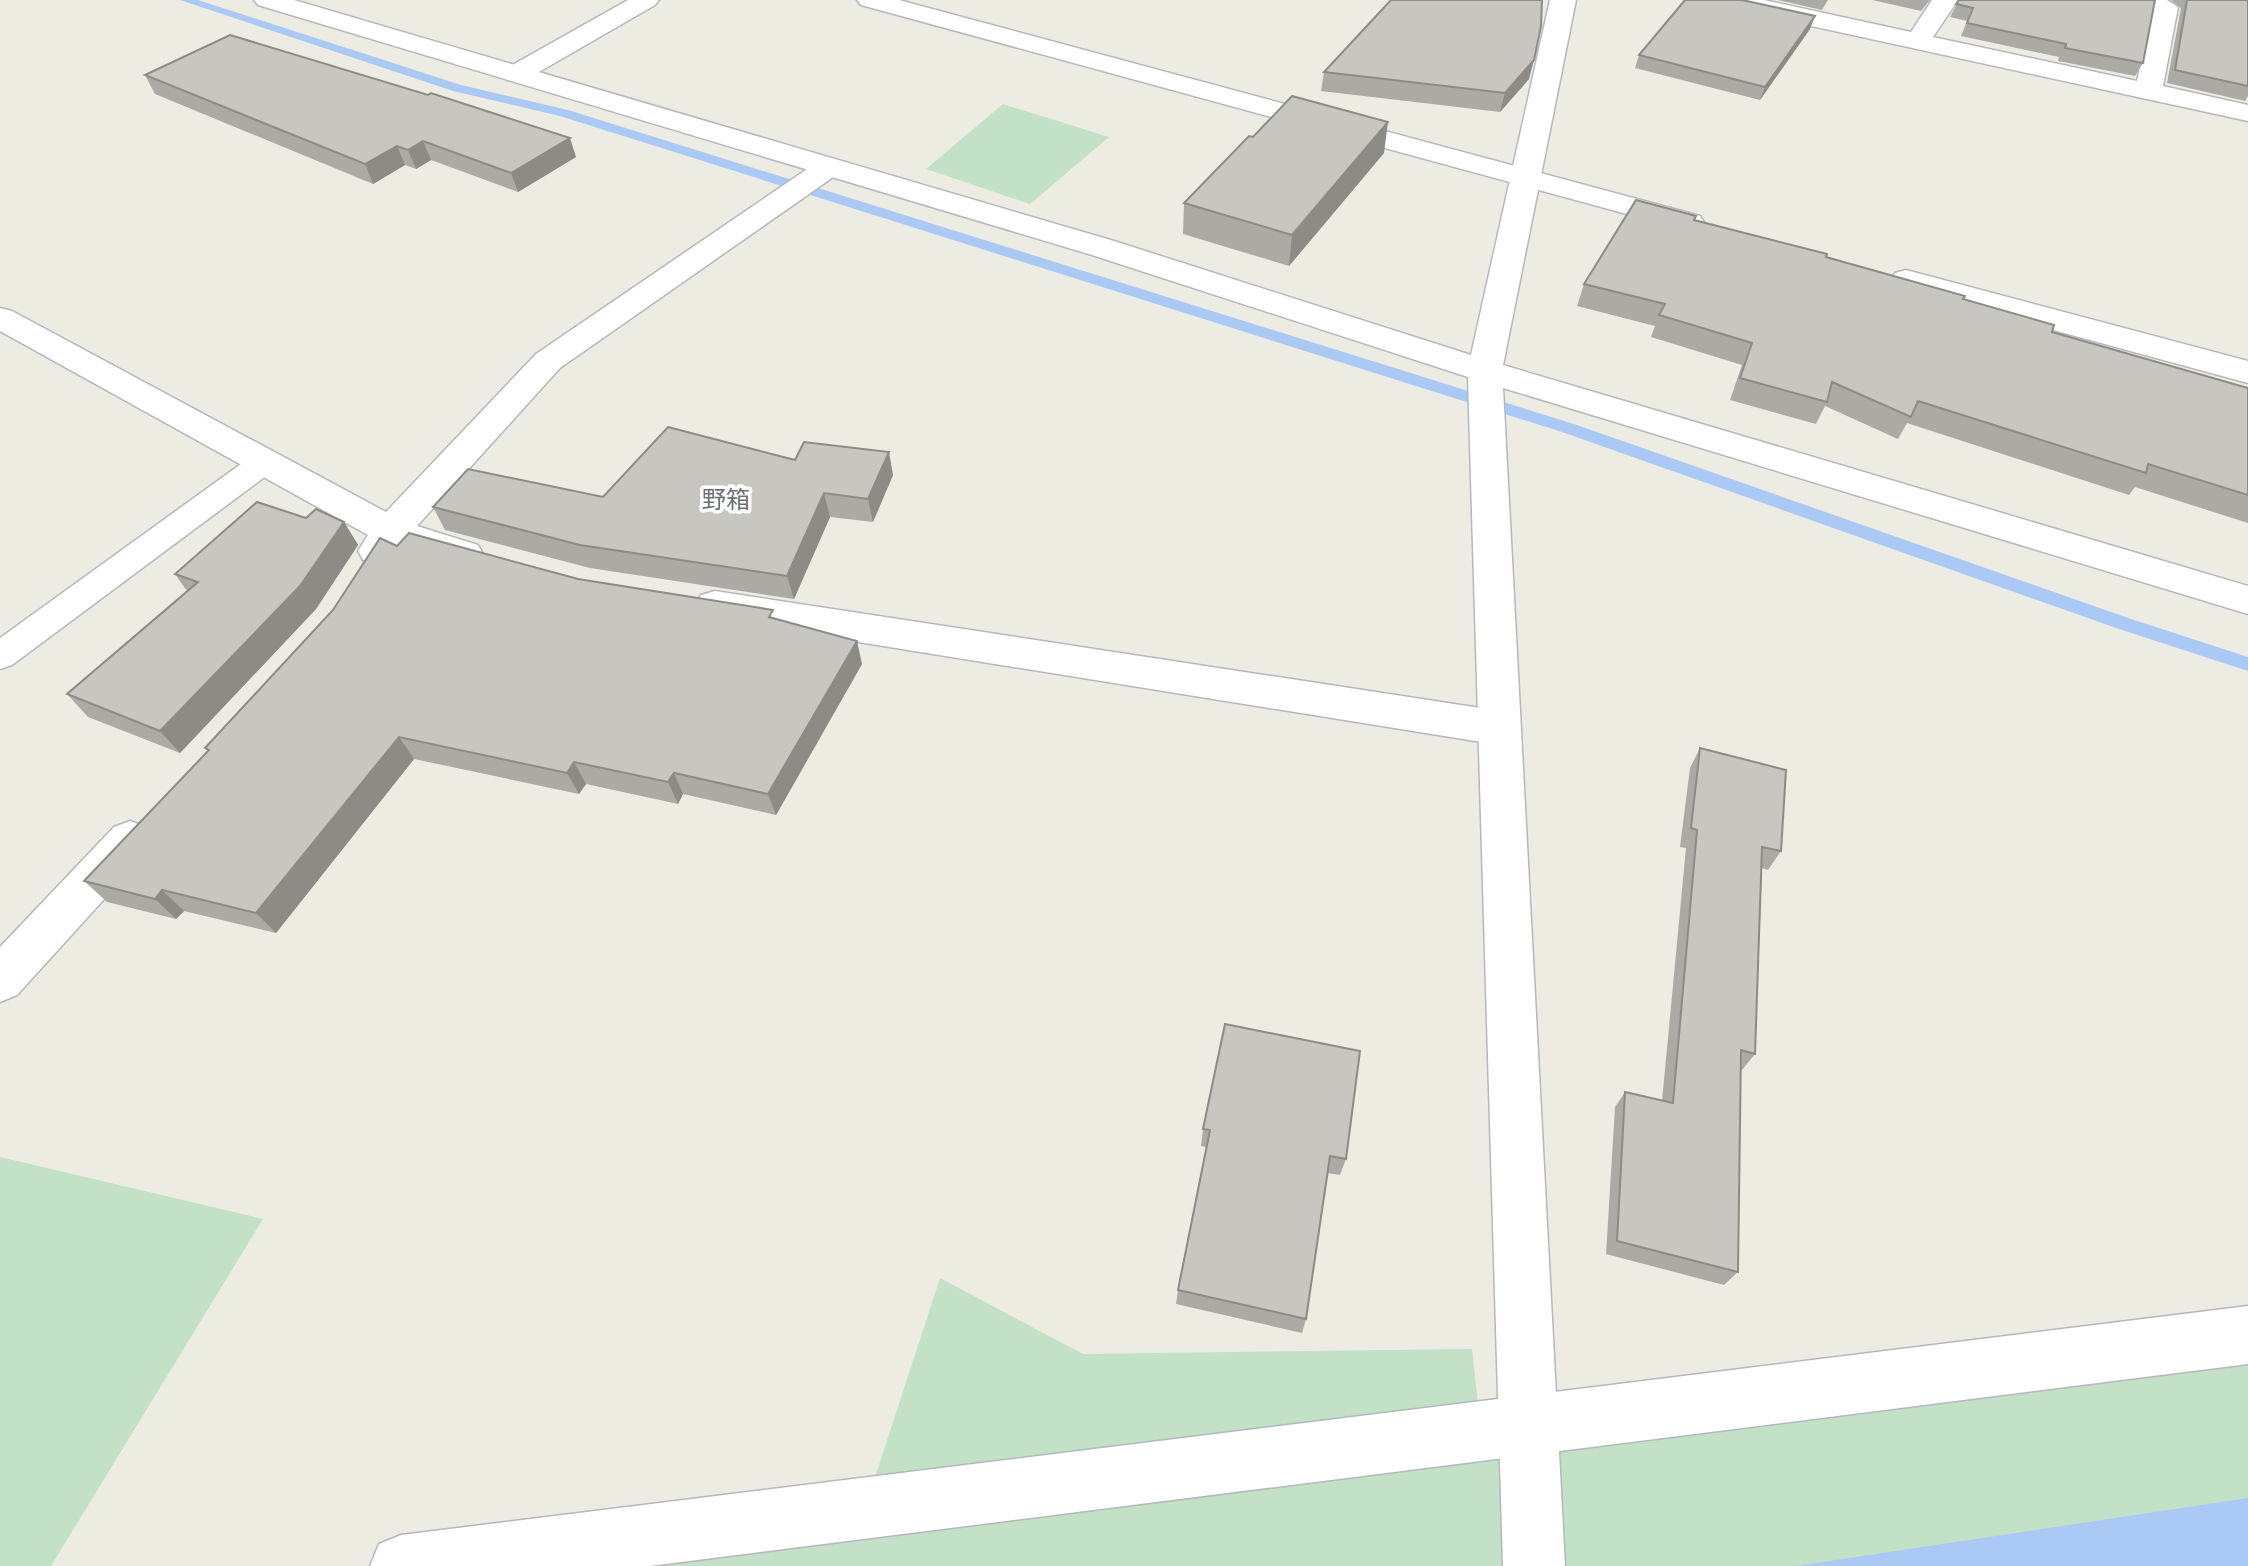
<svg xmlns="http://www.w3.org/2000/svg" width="2248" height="1566" viewBox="0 0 2248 1566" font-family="'IBM Plex Sans','Noto Sans JP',sans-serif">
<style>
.green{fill:#c2e1c7}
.water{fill:#abc9f5}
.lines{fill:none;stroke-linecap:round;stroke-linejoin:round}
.stream{fill:#abc9f5;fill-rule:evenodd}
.lane-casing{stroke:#b6b7bc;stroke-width:3}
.street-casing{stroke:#b6b7bc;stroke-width:3}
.secondary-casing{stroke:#b7b8be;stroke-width:3}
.lane{fill:#fff;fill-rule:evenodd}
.street{fill:#fff;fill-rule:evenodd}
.secondary{fill:#fff;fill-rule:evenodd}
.wall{fill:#acaaa5}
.shaded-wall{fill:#8c8b86}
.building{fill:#c8c6c0;stroke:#8c8b86;stroke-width:2}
.labels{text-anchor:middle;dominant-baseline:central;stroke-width:7;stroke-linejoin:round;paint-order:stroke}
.quarter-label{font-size:24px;fill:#6c6f74;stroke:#fff}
</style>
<rect width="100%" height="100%" fill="#ecece3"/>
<path class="green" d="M1003,104L1109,137L1030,204L926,169Z
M0,1157L263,1219L51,1566H0Z
M940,1278L1083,1354L1472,1349L1481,1430L2248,1335V1566H398L865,1508Z"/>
<path class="water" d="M2248,1498V1566H1796Z"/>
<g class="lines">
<path class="stream" d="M180,0H198L461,85L568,110L1574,424L2131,619L2248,657V671L2119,629L1562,432L560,116L453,91Z"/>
<defs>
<path id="lane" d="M263,453L274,456L279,463L274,470L12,665L0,669V638L252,456Z"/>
<path id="street" d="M628,0H659L655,5L525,80H507L503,74L507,68Z
M857,0H899L1700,216L1704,222L1700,228L1689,231L1678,228L861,5Z
M1716,0H1764L1911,32L1932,0H1958L1933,37L2137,81L2151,11L2125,5L2121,0H2167L2178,7L2163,86L2248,105V121L1729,8L1720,5Z
M829,158L839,161L844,167L839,173L560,368L417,526L478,545L483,554L478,563L464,567L399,547L391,560L377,564L363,560L358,551L368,535L0,331V308L12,311L386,512L536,354L819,161Z
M1906,270L2248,361V383L1895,287L1890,280L1895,273Z
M715,591L1500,711L1515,716L1521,728L1515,740L1500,745L715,619L701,615L695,605L701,595Z
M130,821L146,827L153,840L146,853L17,995L0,1002V947L114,827Z
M2248,1306V1364L650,1566H370L379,1544L401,1535Z"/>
<path id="secondary" d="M254,0H294L1114,241L1471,355L1550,0H1576L1503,365L2248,586V614L1503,388L1565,1566H1503L1468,377L1092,255L258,5Z"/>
</defs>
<use href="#lane" class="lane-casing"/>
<use href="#street" class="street-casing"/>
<use href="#secondary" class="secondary-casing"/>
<use href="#lane" class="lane"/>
<use href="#street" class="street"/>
<use href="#secondary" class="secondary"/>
</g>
<path class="wall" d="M1778,0H1828L1822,10Z
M1872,0H1930L1921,11Z
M1959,0L2143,63L2135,76L2058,61L2059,57L1961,36L1967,21L1950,17Z
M2171,0H2248V96L2245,101L2167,83L2181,8Z
M1810,29L1760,100L1635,68L1639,55Z
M1324,72L1529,79L1500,112L1321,91Z
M145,75L576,157L518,192L431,160L416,169L405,165L373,184L155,94Z
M1384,153L1289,266L1183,234L1184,203Z
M1695,220L1826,257L1963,299L2052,332L2248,388V523L2135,487L2129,495L1907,423L1898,439L1825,406L1816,424L1730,400L1742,365L1651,337L1655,326L1577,306L1584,284Z
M795,460L893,475L873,522L830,517L794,599L590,568L445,530L433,507L603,497Z
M306,518L344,522L358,545L316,609L180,753L88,717L67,694L187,591L175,574Z
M578,579L775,619L862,664L776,815L683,794L678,804L586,784L579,794L414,759L276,933L184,911L176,919L107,902L84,881L208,751L205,748Z
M1700,748L1781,851L1768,870L1762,868L1755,1054L1742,1070L1740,1069L1738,1272L1724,1285L1606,1254L1615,1107L1625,1092L1662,1101L1686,848L1680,847L1690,768Z
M1203,1129L1346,1159L1340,1175L1327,1173L1306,1319L1302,1333L1176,1304L1178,1290L1206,1147L1201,1146Z"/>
<path class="shaded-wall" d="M1815,16L1810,29L1760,100L1765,87Z
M1534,60L1529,79L1500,112L1505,93Z
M1388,122L1384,153L1289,266L1292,235Z
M570,138L576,157L518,192L511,173Z
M423,141L431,160L416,169L408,150Z
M397,146L405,165L373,184L365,164Z
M889,452L893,475L873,522L868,499Z
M824,493L830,517L794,599L787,576Z
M344,522L358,545L316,609L180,753L160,731Z
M857,641L862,664L776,815L768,794Z
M399,737L414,759L276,933L256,913Z
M574,762L586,784L579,794L567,773Z
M674,773L683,794L678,804L668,782Z
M162,890L184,911L176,919L155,899Z"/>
<path class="building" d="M1391,0H1542L1541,26L1534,60L1505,93L1324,72Z
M1685,0H1742L1815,16L1765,87L1639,55Z
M1959,0H2155L2143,63L2065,48L2066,44L1967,23L1973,8L1956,4Z
M2187,0H2248V86L2175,70Z
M230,35L428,95L431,93L570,138L511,173L423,141L408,150L397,146L365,164L145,75Z
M1292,96L1388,122L1292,235L1184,203L1249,136L1253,137Z
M1636,200L1696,216L1694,220L1827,254L1826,257L1965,296L1963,299L2054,325L2052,332L2248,388V495L2148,464L2146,473L1918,401L1911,417L1832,382L1827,402L1740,378L1752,343L1659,315L1665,304L1584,284Z
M668,427L795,460L804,442L889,452L868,499L824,493L787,576L580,545L433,507L468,469L603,497Z
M257,502L306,518L316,509L344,522L300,586L160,731L67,694L198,582L175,574Z
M409,533L578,579L773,610L769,617L857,641L768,794L674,773L668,782L574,762L567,773L399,737L256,913L162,890L155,899L84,881L209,750L205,748L333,610L380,538L397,546Z
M1700,748L1786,770L1781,851L1762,847L1755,1054L1741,1050L1738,1272L1617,1241L1625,1092L1673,1103L1697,830L1691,828Z
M1225,1024L1360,1051L1346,1159L1330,1156L1306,1319L1178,1290L1210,1130L1203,1129Z"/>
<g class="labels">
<g class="quarter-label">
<text x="726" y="499">野箱</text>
</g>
</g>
</svg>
